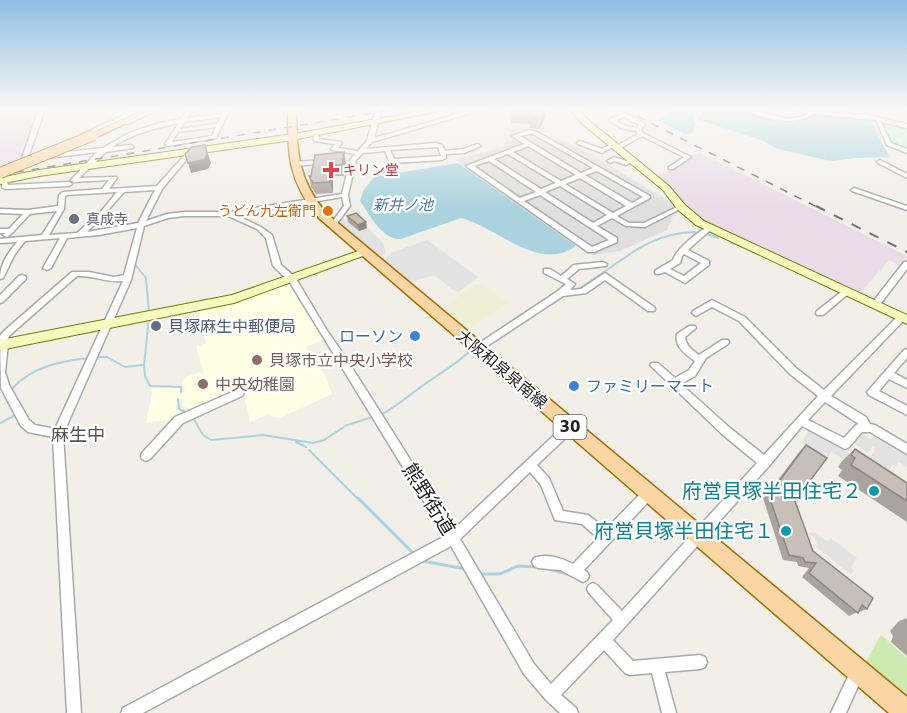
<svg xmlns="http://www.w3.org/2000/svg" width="907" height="713" viewBox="0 0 907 713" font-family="'DejaVu Sans','Noto Sans JP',sans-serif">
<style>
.residential{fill:#e0dfdf}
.industrial{fill:#ebdbe8}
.education{fill:#ffffe5}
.farmland{fill:#eef0d5}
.grass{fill:#cdebb0}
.park{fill:#c8facc}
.parking{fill:#e2e2e2}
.water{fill:#aad3df}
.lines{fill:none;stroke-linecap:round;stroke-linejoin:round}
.stream-far1{stroke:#aad3df;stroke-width:2}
.stream{stroke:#aad3df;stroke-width:3}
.street-casing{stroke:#a9a9a9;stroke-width:3}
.secondary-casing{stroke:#707d05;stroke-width:2}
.primary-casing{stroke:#a06b00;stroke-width:3}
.street{fill:#fff;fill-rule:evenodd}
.secondary{fill:#f7fabf;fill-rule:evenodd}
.primary{fill:#fcd6a4;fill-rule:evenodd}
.rail-far1{stroke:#707070;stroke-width:1.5;stroke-dasharray:8 8;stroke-linecap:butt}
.rail{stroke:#707070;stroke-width:2;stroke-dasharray:10 10;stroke-linecap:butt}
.primary-bridge-casing{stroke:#a06b00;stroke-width:12;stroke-linecap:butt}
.primary-bridge{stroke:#fcd6a4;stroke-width:10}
.wall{fill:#aba49e}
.shaded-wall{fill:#8b8681}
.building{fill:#c7bfb8;stroke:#8b8681;stroke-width:1.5}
.health-dot{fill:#e0444e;stroke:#fff;stroke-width:2}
.food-dot{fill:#e8710a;stroke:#fff;stroke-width:2}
.worship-dot{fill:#6b7280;stroke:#fff;stroke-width:2}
.service-dot{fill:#5c6f8a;stroke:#fff;stroke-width:2}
.shop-dot{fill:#3f7fe0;stroke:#fff;stroke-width:2}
.education-dot{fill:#8d6e63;stroke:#fff;stroke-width:2}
.culture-dot{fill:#0f9aa8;stroke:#fff;stroke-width:2}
.labels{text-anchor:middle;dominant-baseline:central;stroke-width:4.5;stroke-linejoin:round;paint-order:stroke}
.far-health-label{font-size:14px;fill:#be3a42;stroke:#fff;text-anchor:start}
.far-food-label{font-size:14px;fill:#c56008;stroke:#fff;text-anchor:end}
.far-worship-label{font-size:14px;fill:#5b616d;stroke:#fff;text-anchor:start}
.far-water-label{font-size:15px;font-style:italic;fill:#4a7aab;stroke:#fff}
.shield{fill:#fff;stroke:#646464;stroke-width:1.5}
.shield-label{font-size:15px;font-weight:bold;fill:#222}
.service-label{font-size:16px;fill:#4e5e75;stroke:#fff;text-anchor:start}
.shop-label{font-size:16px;fill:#366cbe;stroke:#fff;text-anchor:end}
.education-label{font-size:16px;fill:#785e54;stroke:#fff;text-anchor:start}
.street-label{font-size:16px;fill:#222;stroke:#fff}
.neighbourhood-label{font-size:18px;fill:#555;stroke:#fff}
.near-culture-label{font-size:20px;fill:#0d838f;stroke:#fff;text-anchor:end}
.near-street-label{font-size:20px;fill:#222;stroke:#fff}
</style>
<rect width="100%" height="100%" fill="#f2efe9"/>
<path class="residential" d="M521,127L562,140L592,155L677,206L667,230L620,251L593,255L455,160L503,147L510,129Z"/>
<path class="industrial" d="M0,109H41L22,157L0,166Z
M699,152L907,256V257L901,266L889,260L862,291L876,298L872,302L702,222L671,188L656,177Z"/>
<path class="education" d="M288,283H294L328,338L305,347L324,373L332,394L280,418L267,415L250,422L244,394L241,390L193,410L182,406V399H177L176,409L183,414L175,419L146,423L152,393L151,388L176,387L180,389L179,393L184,392L185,388L181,383L186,377L200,372L204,374L196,347L206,343L198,310L255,296Z"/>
<path class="farmland" d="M478,283L483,284L508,303L467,331L444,310L449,308L447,305Z"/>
<path class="grass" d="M881,635L907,658V696L866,661Z"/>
<path class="park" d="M880,122L907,126V150L893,145Z"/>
<path class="parking" d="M341,219L348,221L359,231L368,228L383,243L386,253L379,258L338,224Z
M427,240L478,277L458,292L453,290L434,275L408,283L393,269L386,259L391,253Z
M809,430L852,455L849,462L831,452L828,457L802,443Z
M864,434L871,439L874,436L907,455V467L899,462L895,466L886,461L892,465L890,469L894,471L891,482L866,460L874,453L875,447L873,446L868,453L854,443Z
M808,533H816L828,542L831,538L857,558L851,567L854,570L851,574L816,547L817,541Z"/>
<path class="water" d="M677,109H699L693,116L696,124L692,133L685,134L657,120Z
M706,109H741L782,121L807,119L816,114L866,118L871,120L889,157L854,158L833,161L822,159L778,149L761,140L699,120L698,117Z
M457,163H458L576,246C539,273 497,227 461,218L401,239C382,240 370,215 360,201L363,191L374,177Z"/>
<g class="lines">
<path class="stream-far1" d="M707,234L718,238
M731,243L740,245
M134,263L146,278L149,312
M578,289C620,265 644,233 695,232
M97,357H107L125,367L144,365L145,376L150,386L181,387V392
M144,365L149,318
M11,390C30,367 61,361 89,358
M178,399L179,409L187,413
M380,415C395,408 405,398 418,389C436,375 455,366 471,350
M192,416L203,435L211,440L263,435L313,443L324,440L347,425L373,417
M0,423L16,415
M296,442L306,447
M309,450L359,500"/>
<path class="stream" d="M358,498L413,553
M422,561L466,569
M549,569L567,574
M480,574H500L518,566L538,567"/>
<defs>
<path id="street" d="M39,109H45L28,158L23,159L22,158Z
M137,109H144L85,136L80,135Z
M152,109H159L128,124L123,123Z
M187,109H193L187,118L222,114L224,109H230L216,138L168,146L165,144L179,123C155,128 132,134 112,147L131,145L134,147L133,148L106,152L79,178L116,177L117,178L109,189L157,186L189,150H193V152L162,189L146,221L167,214L184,212H229L342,194L350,160L355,154L332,150L331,149L335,144L314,141L313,132H317L319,139L341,142L342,143L338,148L358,151L367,141L376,109H382L374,138L475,109H484L372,142L366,149L436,143L442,145L445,151L463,149L478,144L481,146L464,153L446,154V158L442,160L392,163L389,161L385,151L363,153L356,160L348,195L350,206L335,226L333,227L330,225L344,206L342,197L236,215L261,227L272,235L281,265L295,277L326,329L346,358L454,529L566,424L570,423L574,424L575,427L574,430L537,465L549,478L563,511L588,515L606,529L644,490L648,489L652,490L654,494L652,498L584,570L587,572L589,576L587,580L583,582L560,570L538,568L534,566L532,562L534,558C546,553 562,558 573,564L598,538L582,524L555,520L541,485L530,472L460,539L534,664L551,684L613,620L589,593L587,589L589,585L593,583L597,585L622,611L757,463L722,434L652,367L650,365L652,363H658L675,378L689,370L695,361C685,354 674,346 677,334L689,326H695L696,328L685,337C686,346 692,350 699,355L722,340H728L729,342L728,344L706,358L695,376L681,384L730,428L764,455L818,396L790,374L739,321L712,307L696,316L692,313L693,311L712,300L745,317L796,368L824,390L898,316H904L905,318L904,320L831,396L866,417L870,424L875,425L907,444V454L870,432H862L849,447L845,449L802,426L769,466L613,640L633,661L700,655L705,657L707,662L705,667L700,669L665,672L676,713H662L652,673L630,675L625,673L604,650L561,695L576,708L578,713H560L546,700L524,674L451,546L143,713H121L123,708L445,536L289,281L273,266L266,238L257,229L228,216H184L168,218L144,226L131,280L63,434L81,713H67L53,437L28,432L21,426L1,388L0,336L4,331L72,272H89L114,277L124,275L137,228L99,235L67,238L51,268L47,270L43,268L60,238L25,241L15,254L3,278L0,279C0,264 8,253 17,242L0,243V239L42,235L57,211L30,214L13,232L7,237L3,235L5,233H0V229H9L23,214L0,213V209L28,210L58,206L59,195L63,192L102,189L109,180L74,182L71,180L97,152L49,158L46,156L49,154L103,148L129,133L160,123L181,119ZM221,117L217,124L180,129L185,122ZM216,127L212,136L172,142L178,132ZM438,147L441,156L394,159L390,150ZM155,190L138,223L87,232L103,216L124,192ZM117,192L99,214L77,233L49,235L64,209L65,196L67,195ZM77,276C93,275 107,283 123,281L55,429L35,425L29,420L9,385L5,372L8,344L6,341L10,335ZM825,402L859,424L856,425L844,438L808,420Z
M610,109H617L644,123L645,124L641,130L643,133L691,157L673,169H669V167L684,157L642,136L619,149H615V147L638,134L636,131L621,128L610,121V119L620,115ZM624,117L639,125L637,128L625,126L616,120Z
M741,109C763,109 787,126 808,114L803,113L796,109L806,111L868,115L907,124V128L881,122L891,143L907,149V153L887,145L876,120L814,114C793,127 763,119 741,109Z
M529,130L537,132L650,196V198L617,216L629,223H644L679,206L681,205L684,207L645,227L626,226L612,218L597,226L617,238V242L594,252H588L466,166L524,144L512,136ZM529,134H533L593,168L581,173L520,136ZM528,146L576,175L561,181L513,152ZM508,154L556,183L541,189L494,159ZM489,161L536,192L520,198L474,166ZM597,171L643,197L632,203L585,175ZM580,178L626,206L613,213L565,184ZM560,186L607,215L593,223L545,192ZM540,195L609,240L592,247L524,201Z
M580,141L602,149L611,144L616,145L602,153L578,144L577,143Z
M614,157L626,161L632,158L635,160L626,165L614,161L610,163L607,161Z
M325,160L327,161V163L294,166L291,164L294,162Z
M880,160L907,174V178L878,163L877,162Z
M2,179H6L8,185L69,182L72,184L69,186L5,189L2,187Z
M854,188L907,206V210L852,191L851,190Z
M710,226L713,228C705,235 696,242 688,250L709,261V265L685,283L665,272L659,274H656L655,272L656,270L673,260C676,249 700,230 710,226ZM684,254L701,263L684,276L670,269L680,263L682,256Z
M603,262L607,264L606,266L579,269L567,279L575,284L570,290L581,289L605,273L654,307L655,309L654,311H648L605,280L586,293L563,296L481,350H475L474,348L475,346L558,291L566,284L544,273V269H550L561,276L574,265Z
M904,262H907V269L878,307H872L871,305L872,303Z
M22,275L25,276L26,278L25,280L3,302L0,303V295L19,276Z
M845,289L848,290L849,292L848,294L823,315H817L816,313L817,311Z
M907,349V358L894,373L907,380V388L889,379L879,391L907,406V415L869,395L867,392L904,350Z
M239,389L242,390L244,393L242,396L183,423L150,459L146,461L142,459L141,456L142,453L175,417Z
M858,664L863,666L865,671L846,713H831L853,666Z"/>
<path id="secondary" d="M433,109H450L293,140L39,176L0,184V178L39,170L293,134Z
M570,109H578L586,118L669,186L685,205L704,221L907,315V324L696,225L677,209L663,190L580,122Z
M364,249L368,250V254L234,303L0,350V340L232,295Z"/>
<path id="primary" d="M145,109H156L97,137L89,135Z
M288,109H296C297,152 297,179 327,214L907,697V713H889L319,218C288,181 288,155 288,109Z"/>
</defs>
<use href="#street" class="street-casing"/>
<use href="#secondary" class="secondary-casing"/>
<use href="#primary" class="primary-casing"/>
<use href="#street" class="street"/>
<use href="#secondary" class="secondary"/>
<use href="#primary" class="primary"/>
<path class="rail-far1" d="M623,109L819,208
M0,175L398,109"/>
<path class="rail" d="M816,206L907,252"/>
<defs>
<path id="primary-bridge" d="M0,173L94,135"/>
</defs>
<use href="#primary-bridge" class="primary-bridge-casing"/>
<use href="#primary-bridge" class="primary-bridge"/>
</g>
<path class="wall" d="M513,109H546L545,117L540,129L530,128V124L511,123L512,112Z
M315,155L346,163L344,176H333V193L316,194L311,187L309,176H311Z
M347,216L367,228L359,231L348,222Z
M806,445L795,501L813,551L867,609L859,612H858L849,616L802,577L809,568L798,566L797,562L783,560L763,498L768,493L800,451Z
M855,449L907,483V522L838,476L842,470L838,467L842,461Z
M907,618V656L891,642L893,636L890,631L899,621Z"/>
<path class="shaded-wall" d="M545,109H546L545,117L540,129L542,118Z
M205,145L211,163L208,169L191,173L188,163Z
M344,152L346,163L344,176L342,165Z
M331,165L333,176V193L330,182Z
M366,222L367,228L359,231L358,225Z"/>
<path class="building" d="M513,109H545L542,118L531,116L532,112H512Z
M205,145L207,154L204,160L188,163L185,154L192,147Z
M344,152L342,165H331L330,182L313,183L309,176H311L315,155Z
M356,213L366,222L358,225L347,216Z
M806,445L827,458L795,501L813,551L873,598L867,609L862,605L858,613L809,573L816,563L805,562L803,558L789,555L768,493H773L772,491Z
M855,449L907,483V501L851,465L855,458L851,455Z"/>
<linearGradient id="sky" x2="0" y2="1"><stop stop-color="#8fc0e4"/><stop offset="0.52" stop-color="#f9f8f5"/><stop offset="1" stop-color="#f9f8f5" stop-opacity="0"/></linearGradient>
<rect width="907" height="209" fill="url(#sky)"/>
<path class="health-dot" d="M328 161h6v6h6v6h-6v6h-6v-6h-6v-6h6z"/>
<circle class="food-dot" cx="328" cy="211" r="6"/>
<circle class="worship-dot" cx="74" cy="219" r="6"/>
<circle class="service-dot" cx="156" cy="326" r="6"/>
<g class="shop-dot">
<circle cx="415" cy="336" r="6"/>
<circle cx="574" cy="386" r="6"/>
</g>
<g class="education-dot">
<circle cx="257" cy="360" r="6"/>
<circle cx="203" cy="384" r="6"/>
</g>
<g class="culture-dot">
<circle cx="874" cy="491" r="6"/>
<circle cx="786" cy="531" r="6"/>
</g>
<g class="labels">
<g class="far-health-label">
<text x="343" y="170">キリン堂</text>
</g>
<g class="far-food-label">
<text x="316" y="211">うどん九左衛門</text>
</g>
<g class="far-worship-label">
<text x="86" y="219">真成寺</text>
</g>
<g class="far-water-label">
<text x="403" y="205">新井ノ池</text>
</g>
<rect class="shield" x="553.5" y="415" width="33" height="24" rx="4.5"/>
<g class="shield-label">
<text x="570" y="427">30</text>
</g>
<g class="service-label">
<text x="168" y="326">貝塚麻生中郵便局</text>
</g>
<g class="shop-label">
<text x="403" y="336">ローソン</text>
<text x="586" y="386" text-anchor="start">ファミリーマート</text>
</g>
<g class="education-label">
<text x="269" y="360">貝塚市立中央小学校</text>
<text x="215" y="384">中央幼稚園</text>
</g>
<g class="street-label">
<text transform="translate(502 369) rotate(40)">大阪和泉泉南線</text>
</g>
<g class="neighbourhood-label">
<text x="78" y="434">麻生中</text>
</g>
<g class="near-culture-label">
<text x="862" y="491">府営貝塚半田住宅２</text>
<text x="774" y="531">府営貝塚半田住宅１</text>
</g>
<g class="near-street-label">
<text transform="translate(429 499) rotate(58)">熊野街道</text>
</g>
</g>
</svg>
